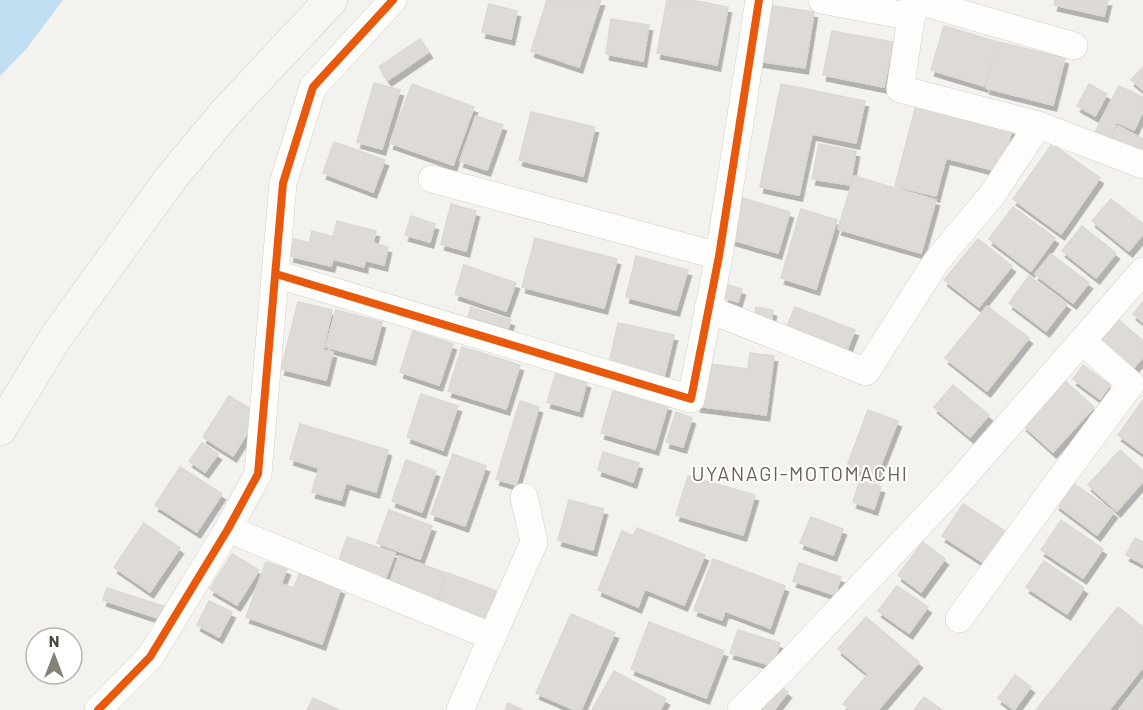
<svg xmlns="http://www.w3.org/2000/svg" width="1143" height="710" viewBox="0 0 1143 710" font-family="Barlow,sans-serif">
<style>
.water{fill:#c0ddf1}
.building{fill:#dedbd6;stroke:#dcd9d4;stroke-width:1.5;filter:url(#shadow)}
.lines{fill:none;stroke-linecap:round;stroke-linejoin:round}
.street-casing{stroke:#d2d0cb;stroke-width:28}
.secondary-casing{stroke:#d3cfc5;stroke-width:34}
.street{stroke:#fdfdfc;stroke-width:27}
.secondary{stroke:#f7f6f1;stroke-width:33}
.cycleway-casing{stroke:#fff;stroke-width:11}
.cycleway{stroke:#e8590c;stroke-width:8}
.labels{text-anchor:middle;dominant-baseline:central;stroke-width:4.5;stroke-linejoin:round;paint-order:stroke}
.quarter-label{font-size:20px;letter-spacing:1.5px;fill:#6e6250;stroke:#fff}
</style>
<defs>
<filter id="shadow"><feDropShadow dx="3.5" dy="6" stdDeviation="0" flood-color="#0004"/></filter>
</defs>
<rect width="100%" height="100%" fill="#f4f2ee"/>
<path class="water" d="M0,0H63L27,48L0,76Z"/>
<path class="building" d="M547,0H601L579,67L531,51Z
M667,0H691L728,7L717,65L657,53Z
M1055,0H1108L1104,16L1054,5Z
M489,4L517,11L511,39L482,32Z
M767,5L814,12L805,68L758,61Z
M611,19L649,25L643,61L606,54Z
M944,26L998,42L984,86L931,70Z
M832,31L893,42L884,87L823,75Z
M420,39L429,52L388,80L379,67Z
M998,42L1065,58L1053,105L986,88Z
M1143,67V90L1131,80Z
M374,83L400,90L382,149L357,142Z
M412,84L474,107L453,165L390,143Z
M781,84L865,101L856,143L812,134L799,195L760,187Z
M1089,84L1107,94L1095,116L1077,106Z
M1119,86L1143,97V111L1134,130L1117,122L1107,143L1093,136Z
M916,105L1012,129L1001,172L946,158L936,196L895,186Z
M531,112L595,127L583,176L519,160Z
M476,116L503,125L487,170L460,161Z
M1118,126L1143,139V162L1108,145Z
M334,142L385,160L373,192L323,173Z
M819,144L856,151L850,185L812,179Z
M1052,144L1100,178L1061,234L1013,199Z
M854,176L936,200L921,253L838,229Z
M743,198L790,212L778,253L730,239Z
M1111,199L1143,224V234L1129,251L1092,221Z
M451,204L476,211L466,251L441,244Z
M1013,207L1055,238L1031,271L989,239Z
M801,209L837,220L816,289L781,278Z
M411,216L435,224L430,242L405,235Z
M337,221L376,231L373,243L388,247L384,265L365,260L364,267L333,259L331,266L290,256L294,239L309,243L312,231L333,237Z
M1082,226L1116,253L1096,278L1062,251Z
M535,238L617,259L604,308L522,287Z
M978,239L1012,266L979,307L944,280Z
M1051,254L1089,283L1073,303L1035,274Z
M636,256L688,270L676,310L626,297Z
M464,265L516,283L506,311L455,294Z
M1029,276L1067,304L1046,331L1009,303Z
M728,285L742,289L738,302L724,298Z
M298,302L332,310L323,350L333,352L326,380L281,369Z
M1143,302V322L1133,314Z
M987,306L1029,338L987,391L945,358Z
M471,307L511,320L504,340L465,328Z
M756,307L773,310L770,328L753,324Z
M795,307L855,330L843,360L783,336Z
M336,310L382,322L372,359L326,347Z
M1119,320L1143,341V357L1130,372L1099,343Z
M618,323L674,335L664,377L609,364Z
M413,331L453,344L439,385L400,372Z
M462,347L520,365L506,409L448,391Z
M750,353L774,356L766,415L697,406L703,363L748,369Z
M1083,365L1110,385L1100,399L1073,379Z
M556,373L587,382L579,411L547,402Z
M1064,380L1094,407L1053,452L1023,425Z
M953,385L989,415L970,437L934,407Z
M614,388L668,405L655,449L601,433Z
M421,394L458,406L443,450L407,437Z
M229,396L259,414L233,456L203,437Z
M1143,400V453L1118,435Z
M520,401L539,407L516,485L496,479Z
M868,410L898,421L876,477L847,466Z
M676,412L692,418L683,447L666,442Z
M300,424L388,450L376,492L346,483L341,500L312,492L319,468L290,459Z
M202,443L218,454L205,472L189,461Z
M1120,450L1143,471V481L1117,511L1088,485Z
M603,452L639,463L633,482L598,470Z
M453,454L486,466L465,526L431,514Z
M406,460L436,471L422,512L392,501Z
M180,467L222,494L197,532L155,505Z
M688,476L755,495L743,535L676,515Z
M860,480L881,487L874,509L853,502Z
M1072,482L1114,512L1097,535L1056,504Z
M569,500L604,509L593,550L558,540Z
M963,504L1008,533L987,565L942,536Z
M389,510L432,526L420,559L377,543Z
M811,517L843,529L833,555L800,543Z
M1061,520L1103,549L1083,578L1041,550Z
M144,523L180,548L150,592L114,567Z
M637,528L705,555L684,605L645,589L638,607L598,590L622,531L633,536Z
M347,537L395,553L384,583L337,566Z
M1135,538L1143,542V564L1126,555Z
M923,542L945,559L921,592L898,575Z
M232,554L259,570L237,605L210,589Z
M399,556L446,573L435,604L388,587Z
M713,559L785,586L770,628L725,611L722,620L694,610Z
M1044,561L1084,588L1067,614L1026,587Z
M266,562L287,569L281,584L294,588L299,574L341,588L322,644L246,617Z
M799,563L841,577L835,595L793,581Z
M448,573L496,591L485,622L437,605Z
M897,586L928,607L909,633L878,611Z
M107,588L169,608L164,620L103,600Z
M209,601L232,612L219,637L197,625Z
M1118,607L1143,627V667L1109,710H1036Z
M571,614L615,633L581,710H575L536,693Z
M866,617L919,662L878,710H850L843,704L868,674L838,649Z
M649,622L724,651L706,698L631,669Z
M738,630L780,643L773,666L730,653Z
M614,671L666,699L660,710H592Z
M1015,675L1031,687L1014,710L998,698Z
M1143,679V710H1119Z
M775,682L788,692L774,710H752Z
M924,697L942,710H914Z
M313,698L339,710H307Z
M508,703L523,710H505Z"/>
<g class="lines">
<defs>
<path id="street" d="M822,0L912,17
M914,0L900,89L1038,125L1143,165
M915,0L1074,46
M432,179L719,256
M276,274L691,399L719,256L759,0
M708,309L866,372L936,262L992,195L1038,125
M228,529L493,637
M959,619L1053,489L1131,384L1082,341
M98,710L150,657L228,529L258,474L283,183L313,87L393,0
M460,710L534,542L524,497
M741,710L785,667L953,489L1143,271"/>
<path id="secondary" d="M0,429L56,337L171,178L226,112L331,0"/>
</defs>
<use href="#street" class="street-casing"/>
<use href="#secondary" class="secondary-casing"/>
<use href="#street" class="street"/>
<use href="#secondary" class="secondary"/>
<defs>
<path id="cycleway" d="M276,274L691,399L719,256L759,0
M98,710L150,657L228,529L258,474L283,183L313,87L393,0"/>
</defs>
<use href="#cycleway" class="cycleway-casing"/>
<use href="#cycleway" class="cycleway"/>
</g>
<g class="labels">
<g class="quarter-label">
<text x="800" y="473">UYANAGI-MOTOMACHI</text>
</g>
</g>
<g transform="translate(54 656)"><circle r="28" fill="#ffffff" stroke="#b7b4b0" stroke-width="1.5"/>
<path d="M0-4.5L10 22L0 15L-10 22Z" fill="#868178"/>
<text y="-9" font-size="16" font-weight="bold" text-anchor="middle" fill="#4b4439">N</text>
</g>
</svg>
